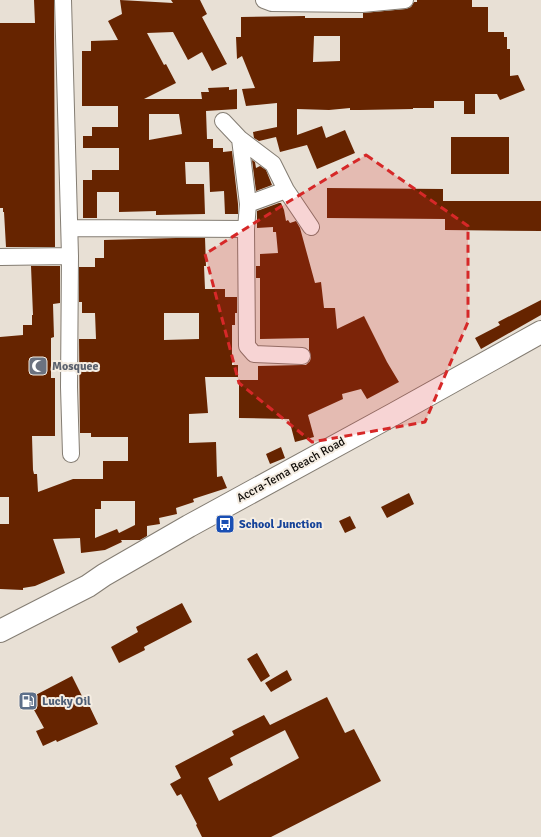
<svg xmlns="http://www.w3.org/2000/svg" width="541" height="837" viewBox="0 0 541 837" font-family="Signika,sans-serif">
<style>
.building{fill:#662400;fill-rule:evenodd}
.lines{fill:none;stroke-linecap:round;stroke-linejoin:round}
.minor-casing{stroke:#847d73;stroke-width:18}
.primary-casing{stroke:#847d73;stroke-width:24}
.minor{stroke:#fff;stroke-width:16}
.primary{stroke:#fff;stroke-width:22}
.marked{fill:#d62828;fill-opacity:0.2;stroke:#d62828;stroke-width:3;stroke-dasharray:8 5;stroke-linejoin:round}
.labels{text-anchor:middle;dominant-baseline:central;stroke-width:4;stroke-linejoin:round;paint-order:stroke}
.worship-label{font-size:12px;font-weight:bold;fill:#5b616d;stroke:#f5ede2;text-anchor:start}
.street-label{font-size:12px;fill:#100d09;stroke:#f5ede2}
.transit-label{font-size:12px;font-weight:bold;fill:#164399;stroke:#f5ede2;text-anchor:start}
.service-label{font-size:12px;font-weight:bold;fill:#4e5e75;stroke:#f5ede2;text-anchor:start}
</style>
<rect width="100%" height="100%" fill="#e8e0d5"/>
<path class="building" d="M34,0H54L55,247H6L4,212H3V208H0V23H35Z
M120,0L173,3L171,0H200L207,14L202,17L227,64L212,71L202,52L188,60L173,32L147,33L164,65L166,64L176,83L144,99H202L201,92H209L208,88L229,87V90L237,89V109L206,111L207,139H213V148H223V152L232,151L238,204V214H225L224,191L210,192L209,162H185L186,184H204L205,214L156,215V211L119,212V192H97V218H83V180H92V170H119V148H83V136H92V127H118V106H82V51H91V41L118,40L108,21L122,14ZM149,114H179L182,134L149,140Z
M417,0H472V7H488V32H504V37H507V49H510V76L518,75L525,90L500,100L497,94H475V114H464V101H434V108H413V109L360,110H350V108L329,110L297,109V135L322,126L326,138L345,130L355,153L317,169L307,145L280,152L276,137L259,141L254,138L253,132L277,127V103L246,106L242,89L255,88L242,56L237,59L236,37H241V17L305,16V18H363V13L406,9L411,7L414,2H417ZM314,36H340V61L313,62Z
M451,137H509V174H451Z
M252,160L255,162L256,168L260,166L266,170L272,185L256,191Z
M327,188L443,189V201H541V231L445,230V219L327,218Z
M279,203H281L284,210L286,221L288,220L290,223L296,221L300,228L315,283L321,282L324,308H335L337,329L364,316L387,362L399,382L367,399L361,389L342,394L343,399L308,415L314,437L295,442L289,419L239,418V380H258V366L302,365H306L310,361L311,357L309,350V338L260,339V278H256V266H260V254L278,253L276,232H273V227L257,228V211Z
M176,238H205L206,266H204L205,289H225V297H237V313H235V325H232V365H238V377H205L208,413L189,414V443L216,442L217,477L222,476L227,488L193,499L194,502L176,508L177,514L159,518L160,524L147,526V536L140,540H121L122,542L105,550L81,553L80,538L53,539L65,573L35,586L23,588V590L0,589V524H9V497H0V337L23,335V325H32V315H33L31,266H60V303L53,304L54,337L51,338V378H55V436H32L33,470L34,474H37L38,492L73,479H103V461H128V437H91V433H80L79,339H96L95,313H82V302H79V267H95V258H104V240ZM164,313H199V339L164,340ZM101,501H135V525L119,533L117,529L95,538V509H101Z
M541,300V315L481,349L475,338L500,325L498,322Z
M281,447L285,458L270,464L266,454Z
M409,493L414,504L387,518L381,507Z
M350,516L356,528L345,533L339,521Z
M182,603L192,622L144,647L145,650L119,663L111,647L138,632L136,627Z
M257,653L270,676L261,682L247,659Z
M287,670L292,680L271,692L265,683Z
M72,676L85,702L87,701L98,724L57,742L56,740L43,746L36,731L44,728L28,699Z
M327,697L345,733L354,729L381,781L271,837H202L196,825L197,824L181,794L177,796L170,784L181,778L175,766L234,735L232,731L264,715L270,725ZM285,730L299,758L219,801L208,778L233,765L230,758Z"/>
<g class="lines">
<defs>
<path id="minor" d="M63,0L70,256
M264,0L272,3L362,4L405,0
M223,121L240,139L248,204L246,229L247,346L254,354L302,356
M240,139L273,164L286,190L311,227
M248,204L286,190
M70,228L246,229
M0,257L70,256L69,387L71,454"/>
<path id="primary" d="M0,631L88,586L104,575L189,526L394,414L541,332"/>
</defs>
<use href="#minor" class="minor-casing"/>
<use href="#primary" class="primary-casing"/>
<use href="#minor" class="minor"/>
<use href="#primary" class="primary"/>
</g>
<path class="marked" d="M366,155L468,226V322L425,422L312,442L239,383L205,254L288,202Z"/>
<defs>
<symbol id="mosque-square" viewBox="-11 -11 22 22"><rect x="-9" y="-9" width="18" height="18" rx="4" fill="#6b7280" stroke="#f5ede2"/><path d="M3.5-4.9A6 6 0 1 0 3.5 4.9A5 5 0 1 1 3.5-4.9Z" fill="#fff"/></symbol>
<symbol id="bus-square" viewBox="-11 -11 22 22"><rect x="-9" y="-9" width="18" height="18" rx="4" fill="#1a4fb4" stroke="#f5ede2"/><path d="M-5-6H5V4H4V6H2V4H-2V6H-4V4H-5ZM-3.5-4V0h7V-4ZM-3.5 1.2v1.5H-2V1.2ZM2 1.2v1.5H3.5V1.2Z" fill="#fff"/></symbol>
<symbol id="fuel-square" viewBox="-11 -11 22 22"><rect x="-9" y="-9" width="18" height="18" rx="4" fill="#5c6f8a" stroke="#f5ede2"/><path d="M-5.5-6h7V0h2V4h1.3V-2.5L3-4.5l.8-.8L6-3V5H2.5V1h-1V6h-7ZM-4.2-4.7v3.2H.2V-4.7Z" fill="#fff"/></symbol>
</defs>
<g fill-rule="evenodd">
<use href="#mosque-square" x="27" y="355" width="22" height="22"/>
<use href="#bus-square" x="214" y="513" width="22" height="22"/>
<use href="#fuel-square" x="17" y="690" width="22" height="22"/>
</g>
<g class="labels">
<g class="worship-label">
<text x="52" y="366">Mosquee</text>
</g>
<g class="street-label">
<text transform="translate(291 470) rotate(-29)">Accra-Tema Beach Road</text>
</g>
<g class="transit-label">
<text x="239" y="524">School Junction</text>
</g>
<g class="service-label">
<text x="42" y="701">Lucky Oil</text>
</g>
</g>
</svg>
